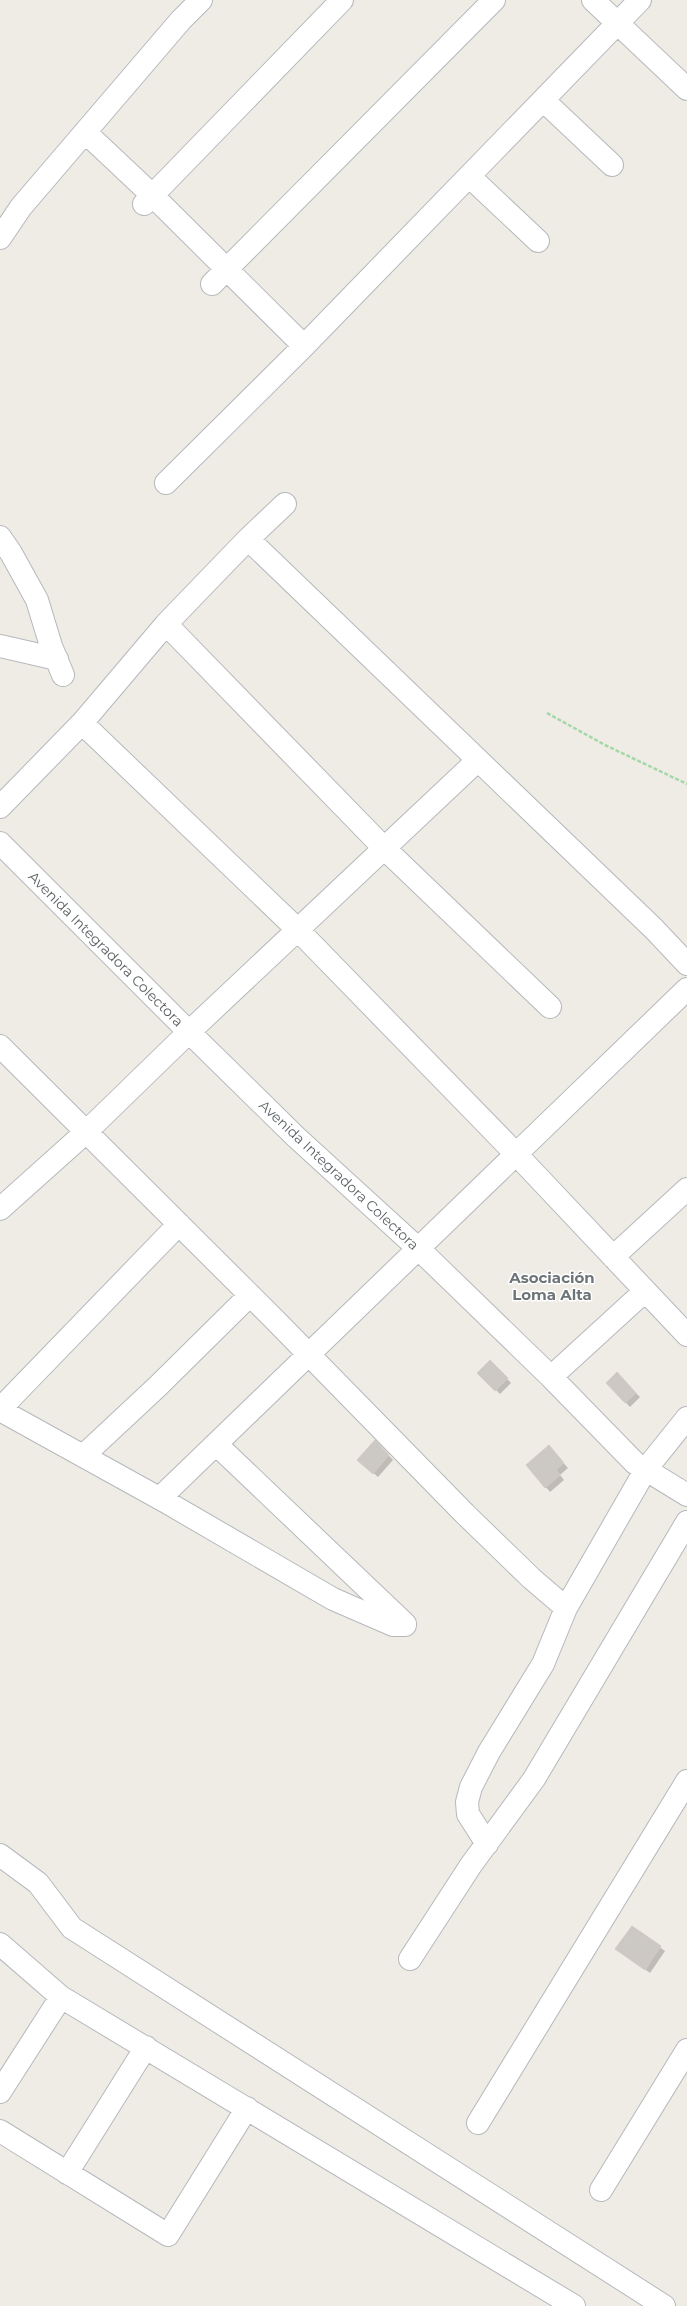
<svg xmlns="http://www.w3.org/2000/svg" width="687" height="2306" viewBox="0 0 687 2306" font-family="Montserrat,sans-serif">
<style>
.shadow{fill:#0003}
.building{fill:#ccc8c4;stroke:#d4cbc3}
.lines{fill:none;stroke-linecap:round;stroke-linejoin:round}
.minor-casing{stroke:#b5b9bc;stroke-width:24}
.path{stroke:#a4d9a7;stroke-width:2.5;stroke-dasharray:4 2;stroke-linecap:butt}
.minor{stroke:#fff;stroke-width:22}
.labels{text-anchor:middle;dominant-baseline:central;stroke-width:3;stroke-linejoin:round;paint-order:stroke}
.street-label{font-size:14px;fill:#5c6265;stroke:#fff}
.neighbourhood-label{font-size:15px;font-weight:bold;fill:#6d7477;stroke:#fff}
</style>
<rect width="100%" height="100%" fill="#efebe5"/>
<path class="shadow" d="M490,1361L511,1383L500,1394L479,1373Z
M617,1374L640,1397L630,1407L607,1383Z
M375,1441L393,1460L378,1477L363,1464Z
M553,1451L568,1468L560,1475L564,1480L550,1492L527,1465Z
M632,1927L665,1951L650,1973L617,1949Z"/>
<path class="building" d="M490,1360L508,1378L495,1391L477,1373Z
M617,1372L636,1393L625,1403L606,1383Z
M375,1440L389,1455L373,1474L357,1460Z
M549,1445L564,1463L556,1470L560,1475L545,1488L526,1465Z
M632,1926L661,1946L645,1970L615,1949Z"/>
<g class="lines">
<defs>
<path id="minor" d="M593,0L687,89
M543,100L612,165
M85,132L152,195L304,346
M469,176L538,241
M144,204L342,0
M0,238L21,207L181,20L201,0
M212,284L494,0
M166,483L304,346L640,0
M0,537L11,553L37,600L51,646L63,675
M248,539L654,929L687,964
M166,624L384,848L550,1007
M0,646L57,659
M82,723L298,930L517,1155L687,1335
M0,807L82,723L166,624L248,539L285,504
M0,843L189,1032L296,1137L423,1253L551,1377L635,1463L687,1495
M0,1046L275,1320L465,1514L531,1578L566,1608
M0,1209L86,1132L189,1032L478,760
M613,1257L687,1189
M551,1377L645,1291
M0,1409L179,1224
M0,1410L168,1503L333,1599L393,1625H405
M217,1445L405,1624
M83,1456L158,1386L250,1295
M160,1498L687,989
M487,1844L468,1814L467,1802L471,1787L489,1752L543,1664L566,1608L646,1469L687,1418
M0,1855L38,1883L72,1928L664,2306
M0,1944L61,1997L574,2306
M410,1959L471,1865L534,1779L687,1522
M0,2092L61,1997
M478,2123L687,1781
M0,2131L168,2235L247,2108
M67,2173L146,2047
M601,2190L687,2050"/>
</defs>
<use href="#minor" class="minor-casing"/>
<path class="path" d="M547,713L605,745L687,784"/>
<use href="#minor" class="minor"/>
</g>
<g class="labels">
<g class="street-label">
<text transform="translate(106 949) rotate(45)">Avenida Integradora Colectora</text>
<text transform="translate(339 1175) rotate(43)">Avenida Integradora Colectora</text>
</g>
<g class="neighbourhood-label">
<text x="552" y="1277">Asociación<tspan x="552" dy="17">Loma Alta</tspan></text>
</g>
</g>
</svg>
